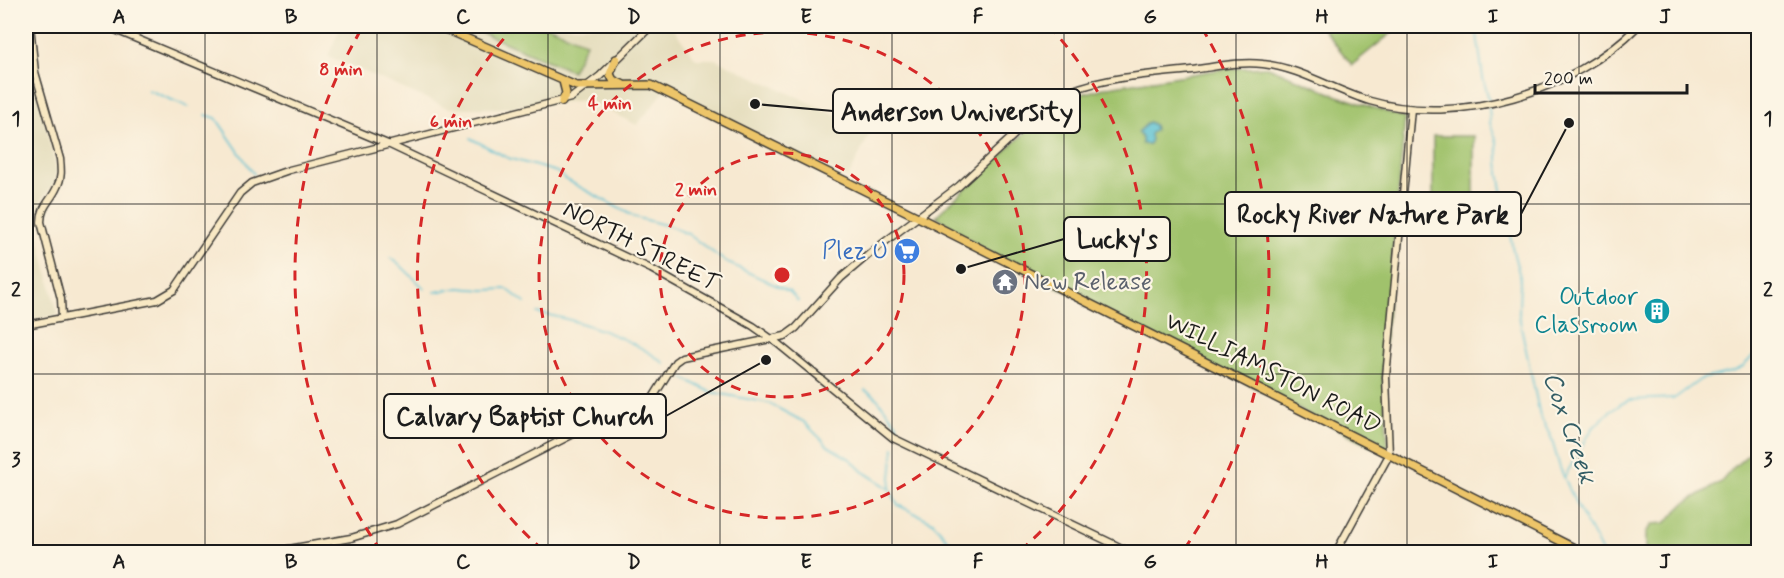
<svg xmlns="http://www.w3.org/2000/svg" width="1784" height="578" viewBox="0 0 1784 578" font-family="Mynerve,sans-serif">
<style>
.built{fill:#e3dbba}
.green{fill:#a0c26c;stroke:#5e6f44;stroke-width:1.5}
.water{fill:#55bfd2;stroke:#386e77;stroke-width:1.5}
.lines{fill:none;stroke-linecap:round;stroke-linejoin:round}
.stream{stroke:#55bfd2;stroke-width:1.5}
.secondary-casing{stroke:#3d3b37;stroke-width:9}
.primary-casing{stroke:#3d3b37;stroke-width:10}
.secondary{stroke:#f8e8c3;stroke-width:6}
.primary{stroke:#edc569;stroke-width:7}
.grid{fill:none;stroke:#1c1c1c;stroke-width:1.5;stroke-opacity:0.55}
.ring{fill:none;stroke:#d62828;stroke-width:3;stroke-dasharray:10 8}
.labels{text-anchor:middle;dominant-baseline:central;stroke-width:4.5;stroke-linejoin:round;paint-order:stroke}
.street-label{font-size:24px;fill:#1c1c1c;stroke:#fcf5e5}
.shop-label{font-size:24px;fill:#366cbe;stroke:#fcf5e5;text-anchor:end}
.worship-label{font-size:24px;fill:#5b616d;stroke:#fcf5e5;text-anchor:start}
.culture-label{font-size:24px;fill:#0d838f;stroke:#fcf5e5;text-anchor:end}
.water-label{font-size:26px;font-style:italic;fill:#335d65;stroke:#fcf5e5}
.centre{fill:#d62828;stroke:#fcf5e5;stroke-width:3}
.ring-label{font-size:18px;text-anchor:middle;font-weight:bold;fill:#d62828;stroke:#fcf5e5;stroke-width:4.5;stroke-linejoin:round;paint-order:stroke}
.leader{fill:none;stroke:#1c1c1c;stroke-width:2}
.callout-dot{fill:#1c1c1c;stroke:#fcf5e5;stroke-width:2}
.callout{fill:#fcf5e5;stroke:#1c1c1c;stroke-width:2}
.callout-label{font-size:26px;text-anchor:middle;font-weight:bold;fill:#1c1c1c}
.neatline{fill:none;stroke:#1c1c1c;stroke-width:2}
.grid-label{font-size:20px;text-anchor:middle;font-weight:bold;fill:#1c1c1c}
</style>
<rect width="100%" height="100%" fill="#fcf5e5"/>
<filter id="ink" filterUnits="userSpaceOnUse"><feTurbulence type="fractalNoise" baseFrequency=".0167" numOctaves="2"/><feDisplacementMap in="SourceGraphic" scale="12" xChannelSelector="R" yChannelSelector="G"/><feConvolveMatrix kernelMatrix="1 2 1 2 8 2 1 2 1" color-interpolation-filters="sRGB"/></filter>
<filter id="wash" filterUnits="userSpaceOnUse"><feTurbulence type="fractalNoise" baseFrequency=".008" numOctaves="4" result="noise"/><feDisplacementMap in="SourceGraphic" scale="24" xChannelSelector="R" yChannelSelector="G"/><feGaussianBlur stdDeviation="1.35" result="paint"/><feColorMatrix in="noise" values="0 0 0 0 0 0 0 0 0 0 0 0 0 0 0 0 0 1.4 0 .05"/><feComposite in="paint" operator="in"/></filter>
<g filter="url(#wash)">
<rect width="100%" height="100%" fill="#f7e9d1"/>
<path class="built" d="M26,26V41L57,172L55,182L41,201L37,215L36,226L58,315L26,321Z
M341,26H671L696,59H715L871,131L848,178L667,88L637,125L587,100L500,108H448L328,56Z"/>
<path class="green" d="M466,26H548L586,43L572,71Z
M1321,26H1400L1352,65Z
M1268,67L1338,96L1405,118L1382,372L1389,455L986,251L936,216L1060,100L1108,87L1224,69Z
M1433,136H1474V227H1433Z
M1758,446V552H1646V532L1653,524L1665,523L1685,503L1721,482L1734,467Z"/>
<path class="water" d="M1149,122L1154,125L1155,130L1150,134L1151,140L1149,144H1142V138L1138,132Z"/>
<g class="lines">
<path class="stream" d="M1476,26L1483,78L1489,100
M148,90L189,107
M1489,105L1490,123L1497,142L1499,173L1513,251L1520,277L1519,315L1522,331L1540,416L1551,437L1560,468L1576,504L1602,552
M206,115L216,118L254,174
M470,138L508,158L557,172L565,179L635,217L669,226L688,234L726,262L790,292L798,301
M390,258L398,263L425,289
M435,292L459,288L484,290L507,289L525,303
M537,313C577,319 632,338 664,363
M683,378L711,392L768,403L804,422L828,446L850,459L862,471L890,489L898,505L933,522L946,538L964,552
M865,390L875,396L897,424L896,432
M1565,476L1592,429L1606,415L1621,404L1629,400L1675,398L1701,379L1732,372L1743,367L1758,350
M890,488L894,447"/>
</g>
</g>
<g filter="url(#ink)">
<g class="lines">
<defs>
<path id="secondary" d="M30,26L35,72L60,159C61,169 62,178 57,187C51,201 41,206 41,222L61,299L62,318
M106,26L390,145L651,269L753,326L777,343L893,438L1130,552
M26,325L157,300L174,290L240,193L252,183L289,170L571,98L600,76L651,26
M272,552L351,538L397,524L597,422L609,418L641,417L675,362L682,357L785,336L796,328L841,278L874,250L959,186L1054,98C1096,77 1146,75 1191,70C1215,67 1240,61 1263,64C1301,68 1335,91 1370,101C1459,127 1574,91 1638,26
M1336,552L1389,455L1386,377L1411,109"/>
<path id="primary" d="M438,26L576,86L651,85L918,217L1582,552
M616,59L610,74L613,80L622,84
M562,102L566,93L563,81"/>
</defs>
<use href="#secondary" class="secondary-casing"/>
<use href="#primary" class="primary-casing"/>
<use href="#secondary" class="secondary"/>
<use href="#primary" class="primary"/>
</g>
</g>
<path class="grid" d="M205,26V552M377,26V552M548,26V552M720,26V552M892,26V552M1064,26V552M1236,26V552M1407,26V552M1579,26V552M26,204H1758M26,374H1758"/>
<g class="ring">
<circle cx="782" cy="275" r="122"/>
<circle cx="782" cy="275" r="243"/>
<path d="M543 550A365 365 0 0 1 515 26M1049 26A365 365 0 0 1 1021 550"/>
<path d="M381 551A487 487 0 0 1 362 28M1202 28A487 487 0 0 1 1183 551"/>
</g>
<defs>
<symbol id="supermarket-disc" viewBox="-11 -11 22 22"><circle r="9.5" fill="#3f7fe0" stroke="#fcf5e5"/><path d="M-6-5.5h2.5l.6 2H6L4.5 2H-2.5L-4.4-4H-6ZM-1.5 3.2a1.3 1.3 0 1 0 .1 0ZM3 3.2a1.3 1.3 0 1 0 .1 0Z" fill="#fff"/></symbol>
<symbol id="temple-disc" viewBox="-11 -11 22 22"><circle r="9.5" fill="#6b7280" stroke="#fcf5e5"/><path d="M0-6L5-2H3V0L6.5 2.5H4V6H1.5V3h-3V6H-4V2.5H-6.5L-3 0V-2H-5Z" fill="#fff"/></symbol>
<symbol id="building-disc" viewBox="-11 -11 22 22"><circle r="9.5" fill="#0f9aa8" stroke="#fcf5e5"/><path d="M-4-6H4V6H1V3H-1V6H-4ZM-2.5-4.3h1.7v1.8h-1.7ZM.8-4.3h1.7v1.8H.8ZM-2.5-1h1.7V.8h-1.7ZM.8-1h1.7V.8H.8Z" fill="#fff"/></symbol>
</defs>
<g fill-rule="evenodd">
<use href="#supermarket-disc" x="892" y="236" width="30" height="30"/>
<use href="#temple-disc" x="990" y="267" width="30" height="30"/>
<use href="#building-disc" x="1642" y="296" width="30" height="30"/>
</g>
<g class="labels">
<g class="street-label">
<text transform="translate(641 247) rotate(27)">NORTH STREET</text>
<text transform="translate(1273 374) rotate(27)">WILLIAMSTON ROAD</text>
</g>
<g class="shop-label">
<text x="888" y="251">Plez U</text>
</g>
<g class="worship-label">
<text x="1024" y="282">New Release</text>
</g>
<g class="culture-label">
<text x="1638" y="297">Outdoor<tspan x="1638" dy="28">Classroom</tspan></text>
</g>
<g class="water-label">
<text transform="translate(1569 428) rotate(71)">Cox Creek</text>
</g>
</g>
<circle cx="782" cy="275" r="9" class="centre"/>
<g class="ring-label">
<text x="341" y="75">8 min</text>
<text x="610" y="109">4 min</text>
<text x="451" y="127">6 min</text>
<text x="696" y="195">2 min</text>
</g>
<path class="leader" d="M755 104L833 111M1569 123L1521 214M961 269L1064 239M766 360L666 416"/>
<g class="callout-dot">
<circle cx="755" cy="104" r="6"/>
<circle cx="1569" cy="123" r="6"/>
<circle cx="961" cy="269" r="6"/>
<circle cx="766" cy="360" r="6"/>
</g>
<g class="callout">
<rect x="833" y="89" width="247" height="44" rx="6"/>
<rect x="1225" y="192" width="296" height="44" rx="6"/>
<rect x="1064" y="217" width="106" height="44" rx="6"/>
<rect x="384" y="394" width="282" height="44" rx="6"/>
</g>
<g class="callout-label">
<text x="957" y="120">Anderson University</text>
<text x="1373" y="223">Rocky River Nature Park</text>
<text x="1117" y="248">Lucky's</text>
<text x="525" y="425">Calvary Baptist Church</text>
</g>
<rect width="1784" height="578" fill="none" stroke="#fcf5e5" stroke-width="66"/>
<path d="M1535 84v9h152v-9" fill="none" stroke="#1c1c1c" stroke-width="3"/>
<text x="1544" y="84" font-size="18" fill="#1c1c1c" stroke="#fcf5e5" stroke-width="4.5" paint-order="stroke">200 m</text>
<rect x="33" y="33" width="1718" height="512" class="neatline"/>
<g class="grid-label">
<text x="119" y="23">A</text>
<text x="291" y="23">B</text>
<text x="463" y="23">C</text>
<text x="634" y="23">D</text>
<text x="806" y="23">E</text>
<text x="978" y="23">F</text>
<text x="1150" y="23">G</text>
<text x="1322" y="23">H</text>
<text x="1493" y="23">I</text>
<text x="1665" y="23">J</text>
<text x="16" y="125">1</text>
<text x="1768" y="125">1</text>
<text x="16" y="296">2</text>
<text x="1768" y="296">2</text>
<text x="16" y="466">3</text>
<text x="1768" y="466">3</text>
<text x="119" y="568">A</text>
<text x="291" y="568">B</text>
<text x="463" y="568">C</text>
<text x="634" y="568">D</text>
<text x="806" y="568">E</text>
<text x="978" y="568">F</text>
<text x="1150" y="568">G</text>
<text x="1322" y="568">H</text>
<text x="1493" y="568">I</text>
<text x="1665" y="568">J</text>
</g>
</svg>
